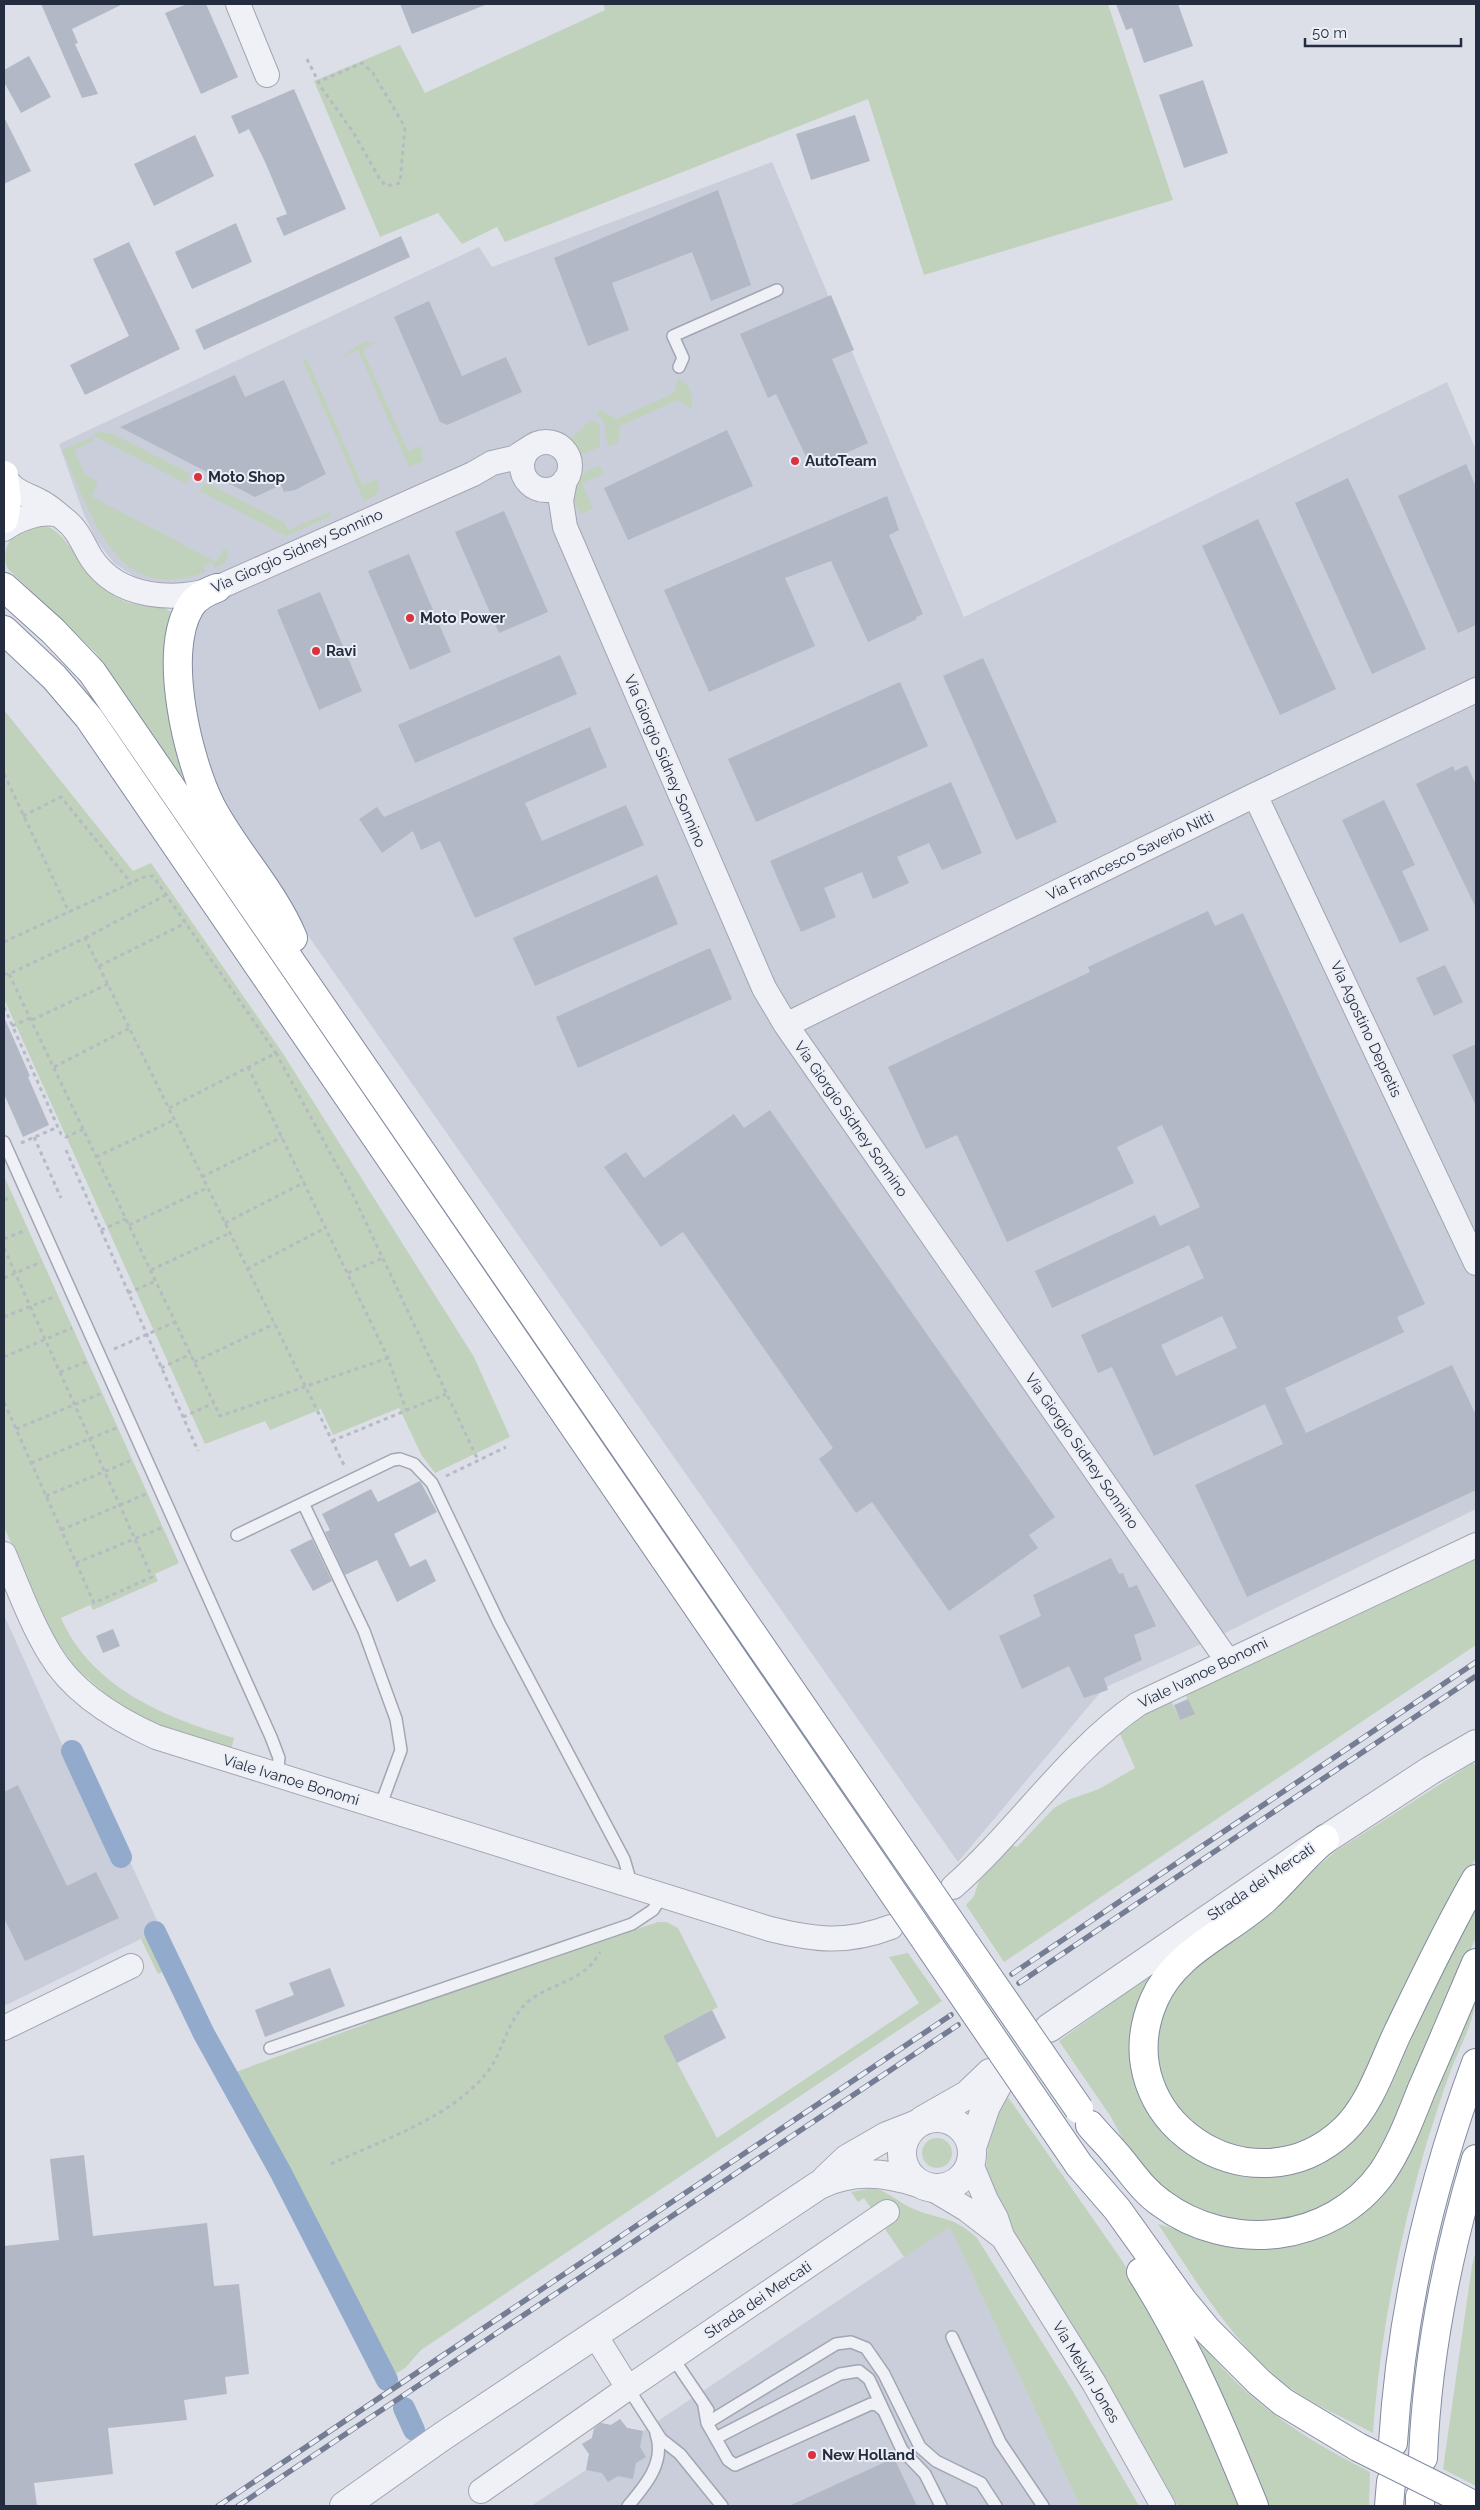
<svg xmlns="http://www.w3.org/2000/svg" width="1480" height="2510" viewBox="0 0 1480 2510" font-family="Raleway,sans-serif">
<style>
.built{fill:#c9ceda}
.green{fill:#c0d2bc}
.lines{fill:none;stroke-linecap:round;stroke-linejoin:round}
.canal{stroke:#92aacc;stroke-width:22}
.building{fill:#b2b8c5;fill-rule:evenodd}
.service-casing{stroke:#a1a6b2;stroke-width:14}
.minor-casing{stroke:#a1a6b2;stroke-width:26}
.tertiary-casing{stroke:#a1a6b2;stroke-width:30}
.trunk-casing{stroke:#828ba0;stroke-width:30}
.path{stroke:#b6bac3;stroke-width:3;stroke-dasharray:4 4;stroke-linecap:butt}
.service{stroke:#eff1f6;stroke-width:11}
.minor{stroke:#eff1f6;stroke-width:24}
.tertiary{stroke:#eff1f6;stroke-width:28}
.secondary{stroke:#fff;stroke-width:28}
.trunk{stroke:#fff;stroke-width:28}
.rail-casing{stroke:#747d93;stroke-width:5.5}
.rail{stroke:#ebeff5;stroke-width:4;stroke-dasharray:11;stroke-linecap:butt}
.trunk-bridge-casing{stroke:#828ba0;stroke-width:30;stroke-linecap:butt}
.trunk-bridge{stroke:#fff;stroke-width:28}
.poi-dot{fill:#db323f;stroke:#ebeff5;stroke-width:2}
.labels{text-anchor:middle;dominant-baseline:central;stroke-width:4;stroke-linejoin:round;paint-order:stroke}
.poi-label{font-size:15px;font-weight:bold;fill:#242c3f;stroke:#ebeff5;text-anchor:start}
.street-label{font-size:15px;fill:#242c3f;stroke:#ebeff5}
</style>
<rect width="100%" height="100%" fill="#dcdfe8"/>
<path class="built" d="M772,162L964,617L1447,382L1476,450V1509L1219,1636L1104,1688L958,1862L239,837L207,778L186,668L199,613L211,603L201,580L184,584L162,583L137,578L114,563L96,540L83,512L59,444L479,247L492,267Z
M4,1615L66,1753L78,1748L161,1929L4,2006Z
M950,2226L1080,2506H531L586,2470L589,2454L582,2444L592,2438L595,2422L611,2425L620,2419L627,2428L643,2431Z"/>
<path class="green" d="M603,4H1108L1173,200L924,275L868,99L505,242L497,227L462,244L438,213L380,237L314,81L400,45L425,93L605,10Z
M367,342H377L362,349L408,451L421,446L423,461L409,467L358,350L343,356L358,345Z
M307,359L362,485L377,479L379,487L376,495L364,501L303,361Z
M678,378C689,382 695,398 691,409L678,400L620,426L618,443L608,446L604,423L597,414L600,409L616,419L674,393Z
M590,421H596L600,427V447L579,455L571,439Z
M101,432L113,434L189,473L190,478L187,484L94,436L96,433Z
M92,437L94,441L74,450L85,475L98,482L91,496L216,562L224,548L228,552L226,562L215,568L212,562L203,566L205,572C115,608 91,512 62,450Z
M600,466L603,474L582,483L593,509L580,514L575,502L571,503C575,485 579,471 600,466Z
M208,483L285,523L288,530L329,512L331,516L286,536L200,491L203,484Z
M42,525C67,529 80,570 103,588C110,594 120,600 130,603C143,606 165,603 174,615L184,776L179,774L96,653L8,569C2,558 6,539 18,532C24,528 35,527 42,525Z
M4,710L133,871L151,863L282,1052L474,1357L510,1437L435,1473L422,1456L399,1408L333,1435L321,1409L270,1430L265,1421L205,1444L4,999Z
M4,1176L179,1563L155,1574L158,1581L93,1610L90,1605L61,1618C92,1688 164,1717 234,1738L231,1750L166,1729L137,1715L110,1698L75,1667L52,1634L4,1527Z
M1476,1558V1645L1004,1962L966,1905L974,1896L979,1881L1012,1845L1017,1847L1054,1808L1068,1800L1099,1789L1135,1768L1120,1734L1142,1717L1171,1700L1180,1720L1194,1713L1185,1694Z
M1473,1763L1476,1766V1858L1459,1886L1353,2097L1335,2122L1298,2146L1250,2152L1192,2128L1161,2081L1155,2031L1177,1981L1257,1918L1336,1851Z
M1476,1901V1937L1406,2103L1374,2165L1335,2202L1298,2219L1225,2222L1162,2191L1125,2144L1111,2117L1059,2041L1155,1972C1152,2005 1149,2038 1146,2071C1145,2080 1141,2093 1144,2101C1148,2114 1158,2125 1168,2135C1213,2183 1286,2187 1338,2150Z
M658,1922H666L678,1928L718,2007L663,2036L717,2138L919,2003L889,1957L908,1953L942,2001L421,2350L405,2368L394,2375L355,2305L236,2072L368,2023L376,2015Z
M161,1929L177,1965L158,1974L141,1939Z
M1476,1994C1476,2019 1460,2046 1451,2070C1442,2094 1434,2120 1426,2145C1399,2239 1380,2336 1373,2433C1345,2418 1315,2406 1289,2387C1233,2345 1197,2282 1158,2224L1192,2234L1342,2223Z
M1003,2090L1121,2259L1155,2314L1243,2506H1178L1098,2365L1011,2228L986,2171L988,2143Z
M922 2153a15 15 0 1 1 30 0a15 15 0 1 1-30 0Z
M872,2188C890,2191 898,2203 914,2209C940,2220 954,2216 977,2238L1072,2390L1139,2506H1080L950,2227L904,2257L864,2198L858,2202L851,2192Z
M1476,2250V2486L1443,2469L1472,2266Z
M1185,2318C1196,2334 1206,2350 1219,2364C1260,2411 1315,2444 1370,2472L1369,2506H1265Z"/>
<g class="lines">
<path class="canal" d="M72,1751L121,1857
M155,1932L204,2034L281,2173L387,2380
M404,2408L414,2430"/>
</g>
<path class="building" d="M41,4H123L72,29L78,43L75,44L98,94L82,98Z
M187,4H206L238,77L201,94L165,13Z
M400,4H485V5L412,34Z
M1116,4H1178L1193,46L1144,63L1132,28L1126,30Z
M29,56L51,97L21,113L4,82V70Z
M1203,80L1228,153L1184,168L1159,95Z
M294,89L346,209L284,236L276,218L287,214L266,164L249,129L239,134L231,116Z
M855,115L870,161L811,180L796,134Z
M4,117L31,171L4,184Z
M195,135L214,176L154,206L134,164Z
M718,190L751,285L711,301L692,252L612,283L629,330L588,346L554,258Z
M236,223L252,262L192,289L175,252Z
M401,236L410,257L204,350L195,330Z
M129,242L180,349L85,395L70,365L129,336L93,259Z
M831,295L854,350L832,359L868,443L812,469L776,394L768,398L740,334Z
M429,301L462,376L506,357L522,392L447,425L440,422L394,317Z
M235,375L245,397L284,380L326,474L295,490L284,492L281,485L255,497L120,427Z
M727,430L753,486L628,540L604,488Z
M1466,464L1476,487V625L1458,633L1398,496Z
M1348,478L1426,649L1372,674L1295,503Z
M887,496L899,530L889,535L923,614L916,617L917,619L868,642L831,561L785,578L815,646L709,692L664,590Z
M504,511L548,612L499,633L455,532Z
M1258,519L1336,689L1280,715L1202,546Z
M409,554L451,652L410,670L368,571Z
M320,592L362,691L319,710L277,610Z
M560,655L577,694L415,763L398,725Z
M983,658L1057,822L1016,840L943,676Z
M900,682L928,746L756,822L728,759Z
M590,727L607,767L525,803L542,841L626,805L644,845L475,918L440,841L421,850L413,831L382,853L359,819L377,807L384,817Z
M1467,765L1476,785V908L1416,784L1453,766L1455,771Z
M951,782L982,853L942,870L929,843L897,857L909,883L873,899L862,872L824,888L836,917L801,932L770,861Z
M1384,800L1415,865L1402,871L1429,930L1400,943L1342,820Z
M657,875L678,924L535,986L513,938Z
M1208,911L1215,926L1243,913L1425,1304L1397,1317L1404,1332L1285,1388L1306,1433L1452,1365L1476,1415V1490L1247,1597L1195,1485L1283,1444L1265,1404L1154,1456L1112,1367L1098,1373L1081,1335L1204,1278L1189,1245L1052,1308L1035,1271L1155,1215L1160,1226L1200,1207L1162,1125L1117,1147L1134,1183L1007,1242L957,1135L926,1149L888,1067L1090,972L1088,967ZM1222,1316L1237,1348L1176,1376L1161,1345Z
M710,948L732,999L578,1068L556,1017Z
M1445,965L1463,1002L1434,1016L1416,978Z
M4,1017L30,1076L28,1077L49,1125L23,1137L4,1094Z
M1476,1044V1106L1452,1055Z
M770,1110L1055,1517L1029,1535L1038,1548L949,1611L872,1502L856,1513L819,1459L833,1448L683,1232L661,1247L604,1167L626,1152L644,1178L734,1114L744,1128Z
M420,1481L437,1512L394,1534L410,1567L426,1559L436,1581L397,1602L377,1560L345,1575L325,1532L330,1530L322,1514L371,1489L378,1502Z
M312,1539L332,1581L313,1591L290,1550Z
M1111,1558L1119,1574L1123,1573L1129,1588L1137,1585L1156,1626L1134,1635L1142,1660L1104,1678L1108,1690L1084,1698L1069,1666L1022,1689L999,1636L1041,1616L1033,1595Z
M113,1629L120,1646L103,1653L96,1636Z
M1188,1699L1195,1714L1180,1720L1174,1705Z
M18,1785L67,1886L96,1872L119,1918L25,1961L4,1918V1792Z
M330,1968L345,2006L265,2037L255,2010L294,1995L289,1983Z
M712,2010L726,2038L677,2063L663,2036Z
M84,2155L93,2236L207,2223L214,2286L239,2284L249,2374L225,2377L227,2394L184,2400L187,2420L108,2428L113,2474L34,2483L37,2506H4V2246L59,2240L50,2159Z
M620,2419L627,2428L643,2431L640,2447L646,2457L636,2463L633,2479L618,2476L608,2482L602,2473L586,2470L589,2454L582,2444L592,2438L594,2429L601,2423L611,2425Z
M894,2458L917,2506H789Z"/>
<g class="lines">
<defs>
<path id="service" d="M679,367L683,358L673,336L777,290
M4,1142L271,1737L279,1758L277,1776
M304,1505L364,1631L396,1719L401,1750L380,1807
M237,1535L393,1460L400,1459L414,1464L432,1483L499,1623L624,1859L629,1876L627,1885
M270,2048L632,1924L653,1910L662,1896
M952,2337L1000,2442L1043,2506
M673,2358L708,2410
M628,2388L661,2439L680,2454L722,2506
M704,2406L707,2423L728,2460L735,2465L871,2404L877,2405L883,2410
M707,2423L836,2344L851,2342L866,2348L884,2374L920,2447L936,2461L981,2483L996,2506
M716,2438L840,2374L859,2371L869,2379L902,2450L925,2474L941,2506
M628,2506C645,2486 666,2462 656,2434"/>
<path id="minor" d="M238,4L267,75
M522 466a24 24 0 1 1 48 0a24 24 0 1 1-48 0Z
M4,475C11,492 28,494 43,503C50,507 57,513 64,519C78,529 83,545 92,559C119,599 175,602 217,588L473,474L492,463L514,458L531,447
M565,480L561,501L565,527L764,988L786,1025L1227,1660
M4,529C18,519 41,510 59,515
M1255,795L1476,1263
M786,1025L1255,795L1476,690
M4,1554C18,1587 31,1623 50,1654C73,1693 116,1719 156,1737L770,1929C815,1940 846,1944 891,1927
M953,1887C1018,1830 1067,1753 1138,1704L1476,1545
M4,2028L131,1966
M971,2164L986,2200L996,2218L1002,2236L1094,2383L1163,2506
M931,2188L966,2209L1001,2236
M628,2388L887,2212
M481,2491L628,2388L595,2335"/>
<path id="tertiary" d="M1049,2028L1306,1852L1431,1770L1476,1744
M902 2153a35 35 0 1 1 70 0a35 35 0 1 1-70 0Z
M923,2120L967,2095L990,2073
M972,2147L986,2106L998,2084
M826,2179L847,2159L887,2136L915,2125
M344,2506L440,2438L819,2185C853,2169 884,2172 918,2183"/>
<path id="trunk" d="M4,587L53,631L92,672L902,1852
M217,588C206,592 196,597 190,607C162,653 188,761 211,806C235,852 273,890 293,938
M4,630L54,677L89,718L877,1869
M1325,1839C1303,1857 1286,1880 1265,1899C1228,1933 1175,1951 1154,2000C1103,2118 1252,2217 1344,2130C1370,2105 1382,2066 1397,2034C1422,1982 1447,1929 1476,1879
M1090,2125C1098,2135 1107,2143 1115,2153C1130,2170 1142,2190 1161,2203C1229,2254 1331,2244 1382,2173C1399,2148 1410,2119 1421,2091C1440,2048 1458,2005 1476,1963
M1053,2127L1079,2165L1117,2209L1183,2301L1207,2330L1259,2382L1283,2402L1358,2447
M1141,2272C1188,2346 1221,2425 1254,2506
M1393,2443C1401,2313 1431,2184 1476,2063
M1423,2458C1427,2358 1447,2256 1476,2159
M1452,2494L1475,2506
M1389,2506L1391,2482
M1420,2506V2497"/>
</defs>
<use href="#service" class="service-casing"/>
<use href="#minor" class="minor-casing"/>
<use href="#tertiary" class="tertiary-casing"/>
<use href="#trunk" class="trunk-casing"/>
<path class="path" d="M307,59L321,87L353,132L381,181L387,186L400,183L405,127L373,73L362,63L318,82
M4,774L69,912
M23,816L61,797L131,883
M85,938L166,895
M4,942L144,877L153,876L276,1053
M99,966L186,923
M4,974H9L85,938L345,1467
M9,974L220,1416L388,1358
M4,1007L61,1134L66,1137L84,1129
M32,1020L108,984
M12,1026L30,1018
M54,1067L130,1028
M248,1067L388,1358L406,1410
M169,1108L276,1053L352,1193L478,1460
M34,1137L61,1198
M21,1143L58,1127
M66,1150L198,1451
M96,1157L174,1120
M202,1177L282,1137
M4,1200L11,1197
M225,1223L305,1182
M129,1225L207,1188
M101,1230L126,1219
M4,1239L26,1230
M4,1248L152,1577L94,1603L4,1402
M247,1269L327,1227
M151,1270L230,1233
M348,1273L383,1258
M4,1278L41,1262
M128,1293L156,1281
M4,1317L56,1296
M114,1349L175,1322
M4,1357L72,1328
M194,1362L274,1324
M161,1368L191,1354
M60,1372L86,1362
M183,1417L214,1403
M16,1429L100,1394
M332,1441L446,1394
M31,1463L116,1428
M446,1476L506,1447
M46,1496L130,1461
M61,1530L146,1494
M76,1563L161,1528
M331,2164C382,2140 448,2119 485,2075C504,2053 506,2019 530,2000C554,1982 585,1981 600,1952"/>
<use href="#service" class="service"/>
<use href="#minor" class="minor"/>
<use href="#tertiary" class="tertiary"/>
<path class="secondary" d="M4,475L7,502L4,519"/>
<use href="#trunk" class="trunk"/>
<defs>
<path id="rail" d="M1012,1974L1476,1662
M1019,1983L1476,1676
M218,2506L951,2015
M238,2506L958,2025"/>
</defs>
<use href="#rail" class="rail-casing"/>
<use href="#rail" class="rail"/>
<defs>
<path id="trunk-bridge" d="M902,1852L1079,2109
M877,1869L1053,2127
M1358,2447L1452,2494"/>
</defs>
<use href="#trunk-bridge" class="trunk-bridge-casing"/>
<use href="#trunk-bridge" class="trunk-bridge"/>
</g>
<g class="poi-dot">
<circle cx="795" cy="461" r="5"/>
<circle cx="198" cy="477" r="5"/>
<circle cx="410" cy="618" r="5"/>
<circle cx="316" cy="651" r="5"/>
<circle cx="812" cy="2455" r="5"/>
</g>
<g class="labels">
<g class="poi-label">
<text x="805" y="461">AutoTeam</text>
<text x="208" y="477">Moto Shop</text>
<text x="420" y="618">Moto Power</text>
<text x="326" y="651">Ravi</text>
<text x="822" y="2455">New Holland</text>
</g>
<g class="street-label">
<text transform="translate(297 551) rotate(-24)">Via Giorgio Sidney Sonnino</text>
<text transform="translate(665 761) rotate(67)">Via Giorgio Sidney Sonnino</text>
<text transform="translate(1130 856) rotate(-26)">Via Francesco Saverio Nitti</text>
<text transform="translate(1366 1029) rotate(65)">Via Agostino Depretis</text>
<text transform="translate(851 1119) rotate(55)">Via Giorgio Sidney Sonnino</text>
<text transform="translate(1082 1451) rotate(55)">Via Giorgio Sidney Sonnino</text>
<text transform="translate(1203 1673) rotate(-26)">Viale Ivanoe Bonomi</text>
<text transform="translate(291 1780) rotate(17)">Viale Ivanoe Bonomi</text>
<text transform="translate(1261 1882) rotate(-34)">Strada dei Mercati</text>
<text transform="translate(758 2300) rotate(-34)">Strada dei Mercati</text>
<text transform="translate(1086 2372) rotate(59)">Via Melvin Jones</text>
</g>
</g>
<rect width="1480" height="2510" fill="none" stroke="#242c3f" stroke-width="10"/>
<path d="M1305 38v8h156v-8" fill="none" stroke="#242c3f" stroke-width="2.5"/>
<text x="1312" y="38" font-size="15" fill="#242c3f" stroke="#ebeff5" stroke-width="4" paint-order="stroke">50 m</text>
</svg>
